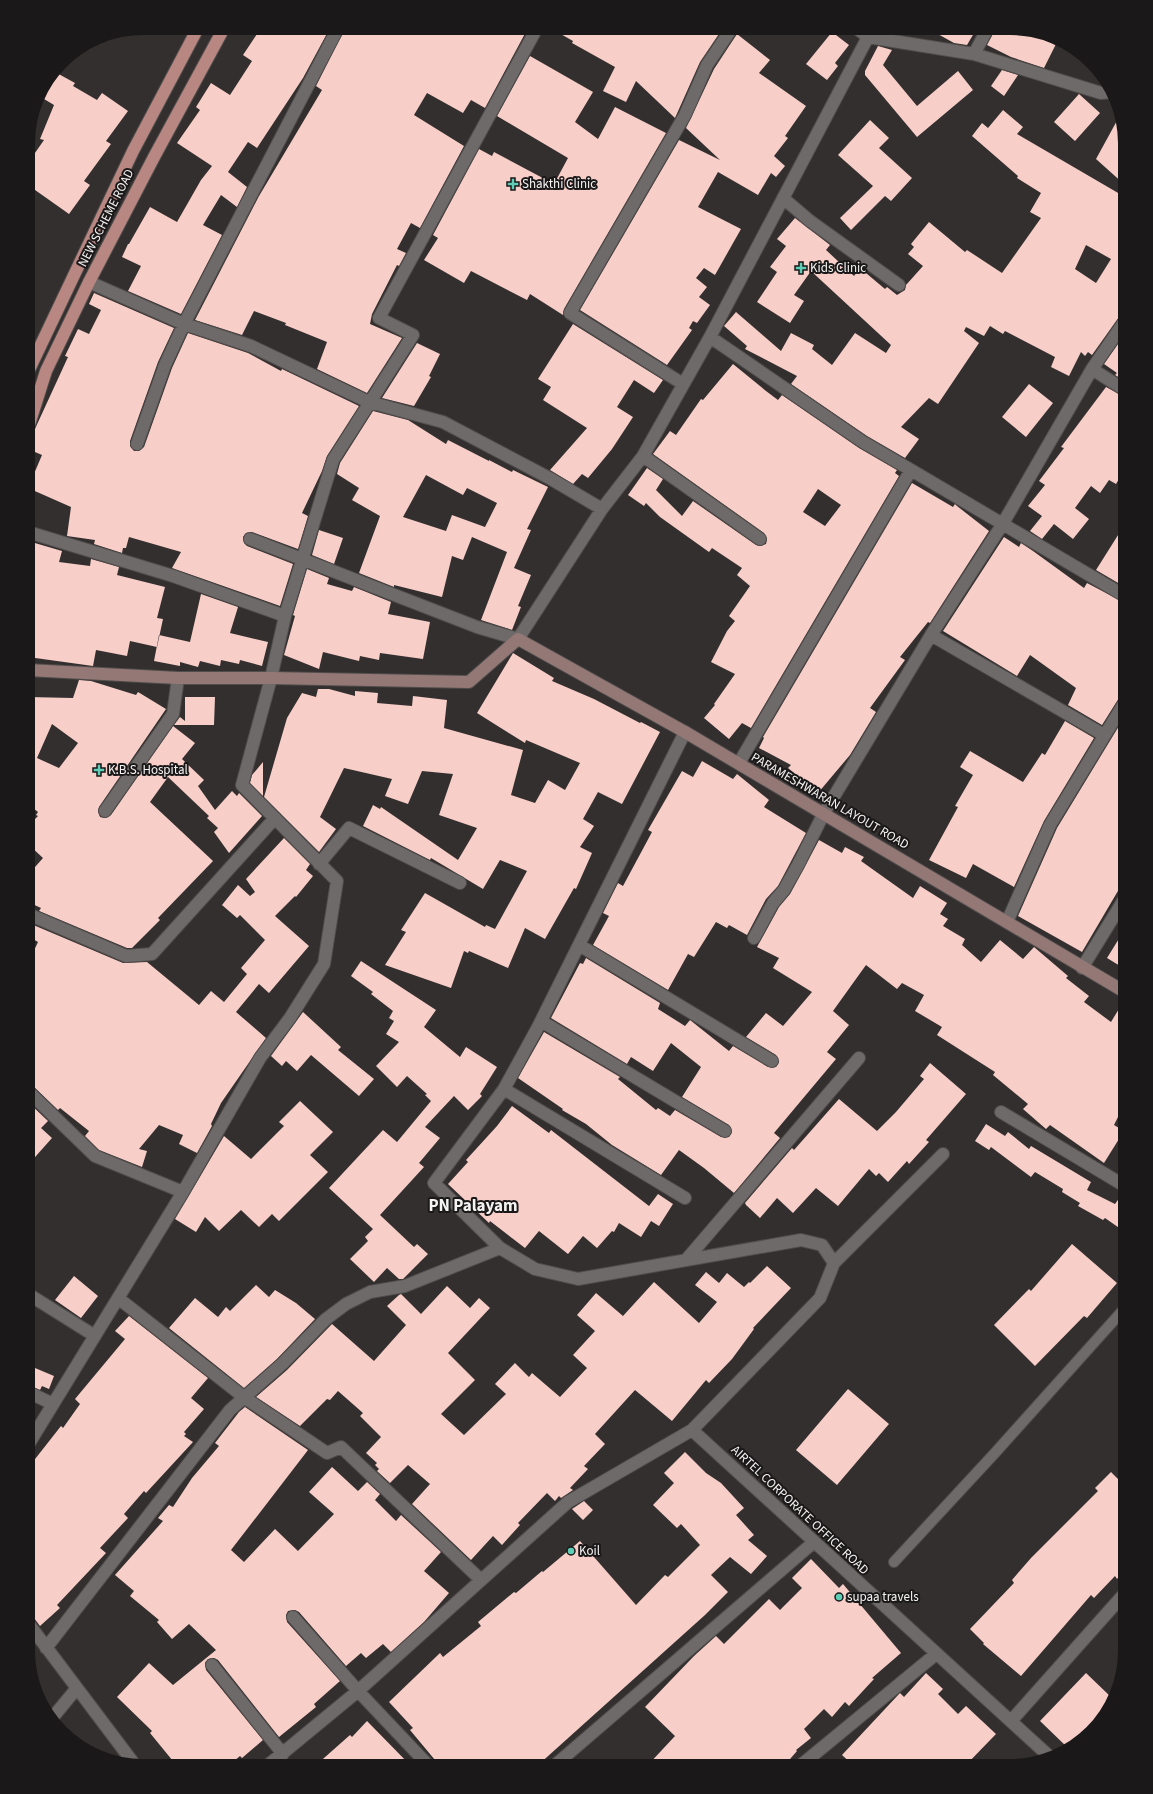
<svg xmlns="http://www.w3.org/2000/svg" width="1153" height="1794" viewBox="0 0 1153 1794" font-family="'Source Sans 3',sans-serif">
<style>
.building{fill:#f8cec8;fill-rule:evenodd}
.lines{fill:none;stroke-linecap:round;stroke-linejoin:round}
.lane-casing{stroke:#504d4c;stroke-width:12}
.street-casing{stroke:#504d4c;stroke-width:14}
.secondary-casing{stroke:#504d4c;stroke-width:14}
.primary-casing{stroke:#504d4c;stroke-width:14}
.lane{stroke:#6f6a6a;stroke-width:10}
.street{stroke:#6f6a6a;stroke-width:12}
.secondary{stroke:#947875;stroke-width:12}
.primary{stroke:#b98781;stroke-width:12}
.poi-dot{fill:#5eceb7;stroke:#1a1818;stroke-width:1.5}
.labels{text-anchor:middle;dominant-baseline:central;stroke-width:4;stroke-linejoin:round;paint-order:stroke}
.poi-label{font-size:13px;fill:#f6f4f3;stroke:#1a1818;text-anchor:start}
.street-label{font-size:13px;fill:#f6f4f3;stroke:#1a1818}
.district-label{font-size:17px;font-weight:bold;fill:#f6f4f3;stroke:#1a1818}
</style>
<rect width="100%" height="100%" fill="#332f2f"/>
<path class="building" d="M261,28H330L303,78L257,148L248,142L228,172L247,187L237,207L221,195L203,225L222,235L181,314L128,291L141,266L122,257L128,244H129L150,207L177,222L201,180L212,166L177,143L200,110L196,107L211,83L230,95L252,61L243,55Z
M345,28H528L485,108L471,100L463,113L427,93L414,115L464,146L420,228L411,223L397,249L406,253L399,266L397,265L372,314L370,324L402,338L367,393L317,369L327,342L285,325L286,323L254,311L242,335L195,320L259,196L322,90L316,86Z
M550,28H723L700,62L675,118L636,81L626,102L603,91L615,67L572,43L573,41Z
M927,28H977L967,45L954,43Z
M996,28H1017L1057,42L1044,68L1011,57L987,45Z
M832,32L849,45L835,63L838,66L827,80L806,64Z
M737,34L770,60L759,73L806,106L785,136L788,138L774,156L785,166L776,177L771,173L758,195L718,172L698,207L741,229L715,275L704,268L696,278L707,287L699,297L710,305L697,323L693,321L689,328L692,330L667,365L580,310L679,140L720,160L686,128L714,69Z
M878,46L892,50L883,65L917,106L958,71L973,90L917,137L865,75V71Z
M530,56L593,92L575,122L598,139L615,107L666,133L564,309L563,315L530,294L527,300L471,271L464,283L424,260L438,238L433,235L479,149L492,156L494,152L554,184L568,158L497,116Z
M1002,70L1018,75L1004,96L991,86Z
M55,72L75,83L73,86L97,100L102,93L128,111L106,141L111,144L84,181L90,185L69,214L28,185V163L44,140L40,139L54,105L39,96Z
M1079,94L1100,113L1075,141L1054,122Z
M1003,110L1023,127L1017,134L1125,197V314L1119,317L1092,355L1088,352L1085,356L1081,352L1069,376L1051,367L1055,357L1005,331L1003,334L990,326L984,336L966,327L964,331L979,343L938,404L929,398L901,427L919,439L905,458L867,436L791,384L797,376L745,349L747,346L724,326L736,312L781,351L791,333L814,345L812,349L832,365L855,333L886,353L891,345L811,271L794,295L804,301L790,323L757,302L777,272L770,267L786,246L777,239L795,218L830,245L826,250L854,276L860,268L885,289L887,287L897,295L905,290L906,285L923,266L908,254L914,247L911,244L929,222L965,252L967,250L1002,273L1041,218L1030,212L1041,193L1017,178L1018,176L972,136L982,123L988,128ZM1086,245L1111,259L1096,283L1075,269Z
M1119,117L1125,143V185L1096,159Z
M870,120L889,138L879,148L912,178L891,201L885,196L851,230L840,218L873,186L838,155Z
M94,293L174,328L158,362L130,441V446L134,451H139L144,447L172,368L188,333L248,353L281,371L282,369L359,406L327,456L322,471L302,513L308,516L298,549L252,532L246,533L243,537L244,543L247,546L293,564L280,606L172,568L181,552L129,537L126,548H123L122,553L94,544L95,540L67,536L71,507L28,488L42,455L28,449V444L68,357L65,356L78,329L89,334L101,310L89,304Z
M573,324L663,380L654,393L634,380L617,407L633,417L612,449L588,478L582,474L573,484L550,470L587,428L543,400L551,387L538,379Z
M1125,334V381L1115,375L1117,373L1104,364Z
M417,343L440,354L429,376L431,377L414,406L382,398Z
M733,364L766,391L778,400L782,395L859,448L897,470L895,473L899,476L751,728L742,723L729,739L704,718L715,705L714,704L735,674L711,662L727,631L735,621L729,616L750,586L737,575L742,568L712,548L709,552L660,517L646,503L644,506L628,495L647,468L663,479L656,490L682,516L693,501L756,545L760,546L766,544L767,539L764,533L653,454L670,431L676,435L701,399L703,400ZM818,489L841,505L825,526L803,512Z
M1029,384L1053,403L1026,437L1002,417Z
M1106,387L1125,397V469L1116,484L1109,480L1100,493L1091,486L1075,508L1089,519L1073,539L1054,524L1042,539L1030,531L1042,516L1028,506L1045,485L1039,481L1064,448L1061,447Z
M373,411L408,420L446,444L448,440L489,461V460L512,472L513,470L548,487L527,529L531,530L514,568L531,575L518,606L521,607L512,630L481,620L507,552L472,537L463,560L452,556L442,597L394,585V587L359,573L380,516L352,500L359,488L337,474L340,463ZM426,475L463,495L467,488L497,503L485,527L452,515L446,531L403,517Z
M912,483L953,507L955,504L957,506L989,531L930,623L928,622L900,657L905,660L870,708L876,712L850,755L818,793L788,768L791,765L759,748L764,738L763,737Z
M1125,524V587L1096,570Z
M319,530L343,538L334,564L312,555Z
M1004,537L1019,547L1021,543L1033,551L1084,588L1087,583L1125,603V695L1119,698L1102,725L1068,705L1076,688L1030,655L1017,676L943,631Z
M28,541L62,551L59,562L90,566L91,559L119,567L117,575L165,587L157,618L163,619L157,647L130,641L127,656L96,650L93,666L28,657Z
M307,569L329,578L327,584L352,591L354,587L391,602L388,614L430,622L423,659L380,653L379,660L360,656L359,661L323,652L319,669L284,655L295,616L293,615Z
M201,594L238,607L230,633L268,642L262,666L240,660L239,664L221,660L220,666L200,661L198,667L180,662V666L154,661L159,635L190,642Z
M513,653L554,678L552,681L594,699L640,723L641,722L660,732L622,804L598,792L583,819L594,826L580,847L592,853L576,889L574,888L545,939L525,928L508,968L469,951L468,953L464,951L451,988L385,965L406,932L401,930L425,893L485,927L486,925L495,929L527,871L500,860L483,889L431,858L430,860L363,826L373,805L380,809L381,807L458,860L477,828L439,815L453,774L422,771L408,804L385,796L392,779L344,768L320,817L336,829L319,852L264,797L287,718L302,693L316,697L318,689H329L355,696V691L378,693L377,703L412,706L413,696L447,700L444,728L523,750L511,795L535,803L548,780L565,790L580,763L526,740L525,743L477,713Z
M79,680L91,681L136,695L138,692L166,709L99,807L98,811L100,817L105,818L111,815L173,726L195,743L182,759L204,780L198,786L215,810L232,791L237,796L239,793L262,816L229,853L214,832L218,828L207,818L209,816L168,777L150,802L213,861L158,918L160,920L132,948H127L39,911L41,908L28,902V875L43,858L28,844V826L38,816L36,815L38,812L28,804V697L73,698ZM52,724L78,743L59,768L37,758Z
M185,697H215L214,725H174L180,717L185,721Z
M1125,716V879L1082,952L1018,916L1057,828Z
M1065,721L1094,738L1044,821L1014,887L973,864L966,878L929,860L958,807L955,806L973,775L960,767L970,751L1023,782L1042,753L1045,755Z
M702,761L733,779L737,774L769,800L764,807L806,833L778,886L766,899L747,935L729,925L727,928L716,922L694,957L688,954L668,990L593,945L609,916L603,913L618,883L623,886L652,832L648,830L682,771L693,777Z
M263,762V796L250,783L252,775Z
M284,838L310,864L306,870L313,876L296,897L295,896L275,916L309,946L269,993L259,984L236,1012L266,1038L221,1103L211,1124L212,1126L197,1153L179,1144L183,1135L159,1125L139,1149L147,1151L142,1167L99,1150L85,1136L89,1131L60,1108L58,1110L33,1086L28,1084V963L38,942L28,936V929L31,924L123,963L147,962L199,1005L211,991L224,1002L247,974L241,968L265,940L240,915L237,918L222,905L238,885L250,896L255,892L246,879Z
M819,840L842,853L845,847L864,857L861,861L913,898L920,886L947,903L940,914L948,919L943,926L965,939L962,945L981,962L1000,940L1023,959L1034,947L1068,976L1066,978L1089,996L1084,1002L1111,1022L1125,999V1103L1114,1125L1124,1131L1104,1163L1050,1125L1046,1129L1023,1109L1028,1104L993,1075L995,1072L937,1035L942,1027L915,1011L924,995L902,983L897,989L866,965L833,1011L849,1025L827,1052L836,1059L774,1133L780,1138L734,1193L704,1168L679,1150L661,1175L612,1145L586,1124L562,1110L563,1109L518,1078L544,1032L620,1077L618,1079L656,1110L658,1108L670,1116L675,1110L721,1137H729L732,1132L729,1125L682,1097L701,1067L671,1043L653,1071L631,1057L627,1064L551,1018L580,963L583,964L586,958L660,1003L658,1009L685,1026L690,1020L729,1051L733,1046L768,1067H776L779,1062L776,1055L746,1037L766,1013L783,1026L812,992L773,968L779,958L757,947L779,907L790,894Z
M1125,929V969L1107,958Z
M361,961L436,1010L424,1027L460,1057L466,1047L497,1067L480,1094L482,1096L468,1110L454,1096L425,1127L440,1138L419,1163L424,1167L380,1215L414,1247L417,1244L428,1254L403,1279H399L387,1268L374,1282L350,1259L368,1241L365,1237L373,1229L329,1188L383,1130L397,1142L431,1101L425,1095L427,1094L407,1076L397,1087L376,1066L399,1042L386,1034L394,1021L389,1018L393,1011L371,994L373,992L351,976Z
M303,1012L341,1047L338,1050L374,1079L359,1096L311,1055L297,1071L286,1061L282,1066L271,1056Z
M930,1063L966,1094L926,1140L929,1142L909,1164L907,1161L888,1182L879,1173L876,1176L869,1169L838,1206L816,1188L793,1213L777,1198L760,1218L746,1205L745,1203L792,1148L794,1150L839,1099L877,1131L896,1112L924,1079L920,1076Z
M300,1101L333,1132L310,1155L328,1172L279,1221L272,1214L259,1227L241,1210L219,1231L205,1217L196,1232L175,1219L224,1136L251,1159L284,1126L279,1122Z
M28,1102L48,1121L41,1128L52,1138L28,1165Z
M512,1106L549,1133L551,1130L649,1206L658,1194L673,1204L659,1226L651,1221L641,1237L619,1223L614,1232L612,1231L597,1248L583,1236L568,1254L539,1231L525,1248L490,1221L489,1223L448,1184L468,1162L466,1160L497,1126Z
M986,1124L1005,1136L1008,1132L1029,1149L1031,1146L1091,1182L1087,1190L1115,1204L1123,1193H1125V1232L1105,1218L1103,1220L1078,1206L1080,1203L1062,1192L1063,1189L1035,1172L1031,1177L991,1147L989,1150L975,1141Z
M1072,1244L1117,1283L1087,1318L1084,1316L1035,1366L994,1325L1029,1289L1031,1291Z
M767,1266L791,1288L753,1328L754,1329L732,1359L709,1383L706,1380L672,1421L635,1390L595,1434L605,1444L584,1466L588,1469L570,1488L573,1490L561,1498L559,1496L555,1501L547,1493L518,1523L520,1525L502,1545L493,1536L471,1560L412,1504L430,1484L408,1465L390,1483L377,1471L379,1469L375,1465L377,1463L366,1453L381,1437L360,1416L363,1413L338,1391L330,1400L327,1399L300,1426L256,1397L287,1370L332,1324L374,1361L406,1325L387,1306L399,1295L401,1294L421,1314L447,1286L470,1308L479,1298L490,1308L448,1353L475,1380L441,1414L464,1435L506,1394L495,1384L515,1363L529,1377L532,1373L560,1397L587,1368L573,1355L595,1331L577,1315L596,1293L623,1316L654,1282L699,1323L717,1302L695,1285L706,1272L719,1283L727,1273L744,1287L749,1282L750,1283Z
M74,1276L98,1296L81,1318L55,1300Z
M256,1285L269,1297L275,1290L296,1303L315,1319L277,1359L244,1388L169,1328L195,1298L218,1317L226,1307L230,1311Z
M129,1316L208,1378L191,1398L204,1409L184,1432L186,1434L184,1436L193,1442L146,1493L144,1491L124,1514L128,1518L100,1548L106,1553L57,1605L60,1608L40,1626L34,1618L28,1616V1468L61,1426L63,1428L80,1404L75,1399L125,1339L115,1331Z
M35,1368L54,1376L49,1389L42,1386L40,1390L28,1385Z
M848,1389L889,1424L837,1485L796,1450Z
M245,1407L308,1450L231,1550L244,1562L275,1529L298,1551L334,1514L309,1492L332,1467L358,1491L367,1482L380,1494L375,1500L396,1521L401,1515L441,1552L424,1571L449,1593L424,1622L391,1652L383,1644L366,1658L361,1653L346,1666L299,1612L295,1610L288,1611L286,1615L287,1622L340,1681L314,1704L316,1707L279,1737L218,1660L214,1658L208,1659L205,1663L206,1670L263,1740L242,1758L240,1756L228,1766H177L150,1733L152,1731L117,1697L149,1663L173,1685L216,1650L189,1624L172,1639L157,1622L159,1620L130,1596L134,1591L115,1575L163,1521L158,1518L169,1505L173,1507L192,1478L219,1446L215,1443L239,1412Z
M685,1452L706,1473L721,1483L744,1508L736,1515L754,1535L748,1540L767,1556L751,1574L730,1557L711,1575L728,1592L705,1615L537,1766H440L410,1730L413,1728L389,1702L440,1653L443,1657L481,1626L478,1622L514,1592L516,1593L542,1571L543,1572L580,1541L636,1605L665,1575L668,1577L700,1545L681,1524L677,1528L653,1505L674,1483L664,1473Z
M1125,1471V1569L1117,1579L1115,1576L1094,1598L1091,1595L1021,1676L983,1644L984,1643L970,1629L1014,1583L1012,1580L1031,1558L1098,1491L1095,1488L1111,1472L1118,1479Z
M584,1501L593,1510L583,1520L572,1509Z
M811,1559L839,1588L843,1584L901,1653L872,1678L874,1679L849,1706L845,1702L832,1717L824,1709L804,1729L811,1738L796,1750L797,1751L784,1766H680V1764L678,1766H647L675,1736L645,1707L694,1656L716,1636L724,1644L769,1599L780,1610L802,1588L792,1578Z
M926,1673L943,1689L938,1694L958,1714L966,1706L996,1734L965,1766H854L842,1755L899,1694L900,1693L904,1697Z
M1086,1673L1111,1697L1106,1715L1068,1748L1040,1721Z
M367,1721L411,1766H315L350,1735L352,1737Z"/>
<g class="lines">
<defs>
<path id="lane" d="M894,1562L994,1454L1125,1308"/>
<path id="street" d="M856,28L868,37L974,54L1101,93L1113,92
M974,54L988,28
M783,198L810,221L899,285
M89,282L184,324L251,346L369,402L443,422L551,479L602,509
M710,337L863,442L911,470L739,763
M1092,369L1125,390
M683,384L570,313L685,115L707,65L732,28
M137,444L165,365L184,324L338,28
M643,456L760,539
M911,470L1125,596
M28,532L173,576L285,616
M250,539L477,627L518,639L602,509L643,456L710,337L868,37L874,28
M931,635L1104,735
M105,811L173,714L178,678
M319,864L349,828L460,883
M28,914L126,956L152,954L275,818
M1007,922L1050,825L1125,702
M754,938L773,903L784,890L798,865L824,813L931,635L1002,525L1092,369L1125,321
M579,945L772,1061
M1082,968L1125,898
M541,1021L725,1131
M504,1089L685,1198
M28,1091L95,1156L183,1192
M1001,1112L1125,1186
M686,1260L859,1058
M834,1263L943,1154
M28,1294L95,1336
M118,1298L245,1398L327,1453L341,1447L481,1580
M28,1392L53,1404
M692,1430L1050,1757
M28,1445L183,1192L260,1058L290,1018L324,964L337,881L242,785L271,678L285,616L333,460L413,335L379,318L537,28
M293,1617L358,1691L429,1766
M28,1623L135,1765
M46,1648L230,1410L282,1364L326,1319L346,1304L370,1292L405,1286L500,1248
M212,1665L283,1754
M53,1717L77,1688
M1011,1721L1125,1593
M267,1766L358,1691L568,1502L692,1430L820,1298L834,1263L822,1245L801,1240L578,1279L535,1269L500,1248L434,1183L504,1089L538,1027L685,732
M554,1766L814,1542
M800,1766L936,1654"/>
<path id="secondary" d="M28,670L178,678H271L469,682L518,639L685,732L1125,992"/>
<path id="primary" d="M28,372L133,151L198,28
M28,428L46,371L89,282L154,157L224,28"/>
</defs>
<use href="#lane" class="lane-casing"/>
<use href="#street" class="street-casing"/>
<use href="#secondary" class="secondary-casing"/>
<use href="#primary" class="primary-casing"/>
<use href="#lane" class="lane"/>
<use href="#street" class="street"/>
<use href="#secondary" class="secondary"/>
<use href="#primary" class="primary"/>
</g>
<g class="poi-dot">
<path d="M511 178h4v4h4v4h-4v4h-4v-4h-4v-4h4z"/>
<path d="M799 262h4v4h4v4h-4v4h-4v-4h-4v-4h4z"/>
<path d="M97 764h4v4h4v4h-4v4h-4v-4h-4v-4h4z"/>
<circle cx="571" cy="1551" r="4"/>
<circle cx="839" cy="1597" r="4"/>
</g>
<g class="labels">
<g class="poi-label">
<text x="522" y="184">Shakthi Clinic</text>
<text x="810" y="268">Kids Clinic</text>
<text x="108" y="770">K.B.S. Hospital</text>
<text x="579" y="1551">Koil</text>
<text x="847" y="1597">supaa travels</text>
</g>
<g class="street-label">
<text transform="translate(106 218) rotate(-63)">NEW SCHEME ROAD</text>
<text transform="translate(830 801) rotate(30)">PARAMESHWARAN LAYOUT ROAD</text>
<text transform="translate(800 1510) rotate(43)">AIRTEL CORPORATE OFFICE ROAD</text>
</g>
<g class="district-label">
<text x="473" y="1206">PN Palayam</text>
</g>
</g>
<path d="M0 0H1153V1794H0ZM143 35H1010A108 108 0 0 1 1118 143V1651A108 108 0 0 1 1010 1759H143A108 108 0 0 1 35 1651V143A108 108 0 0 1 143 35Z" fill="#1a1818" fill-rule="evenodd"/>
</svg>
